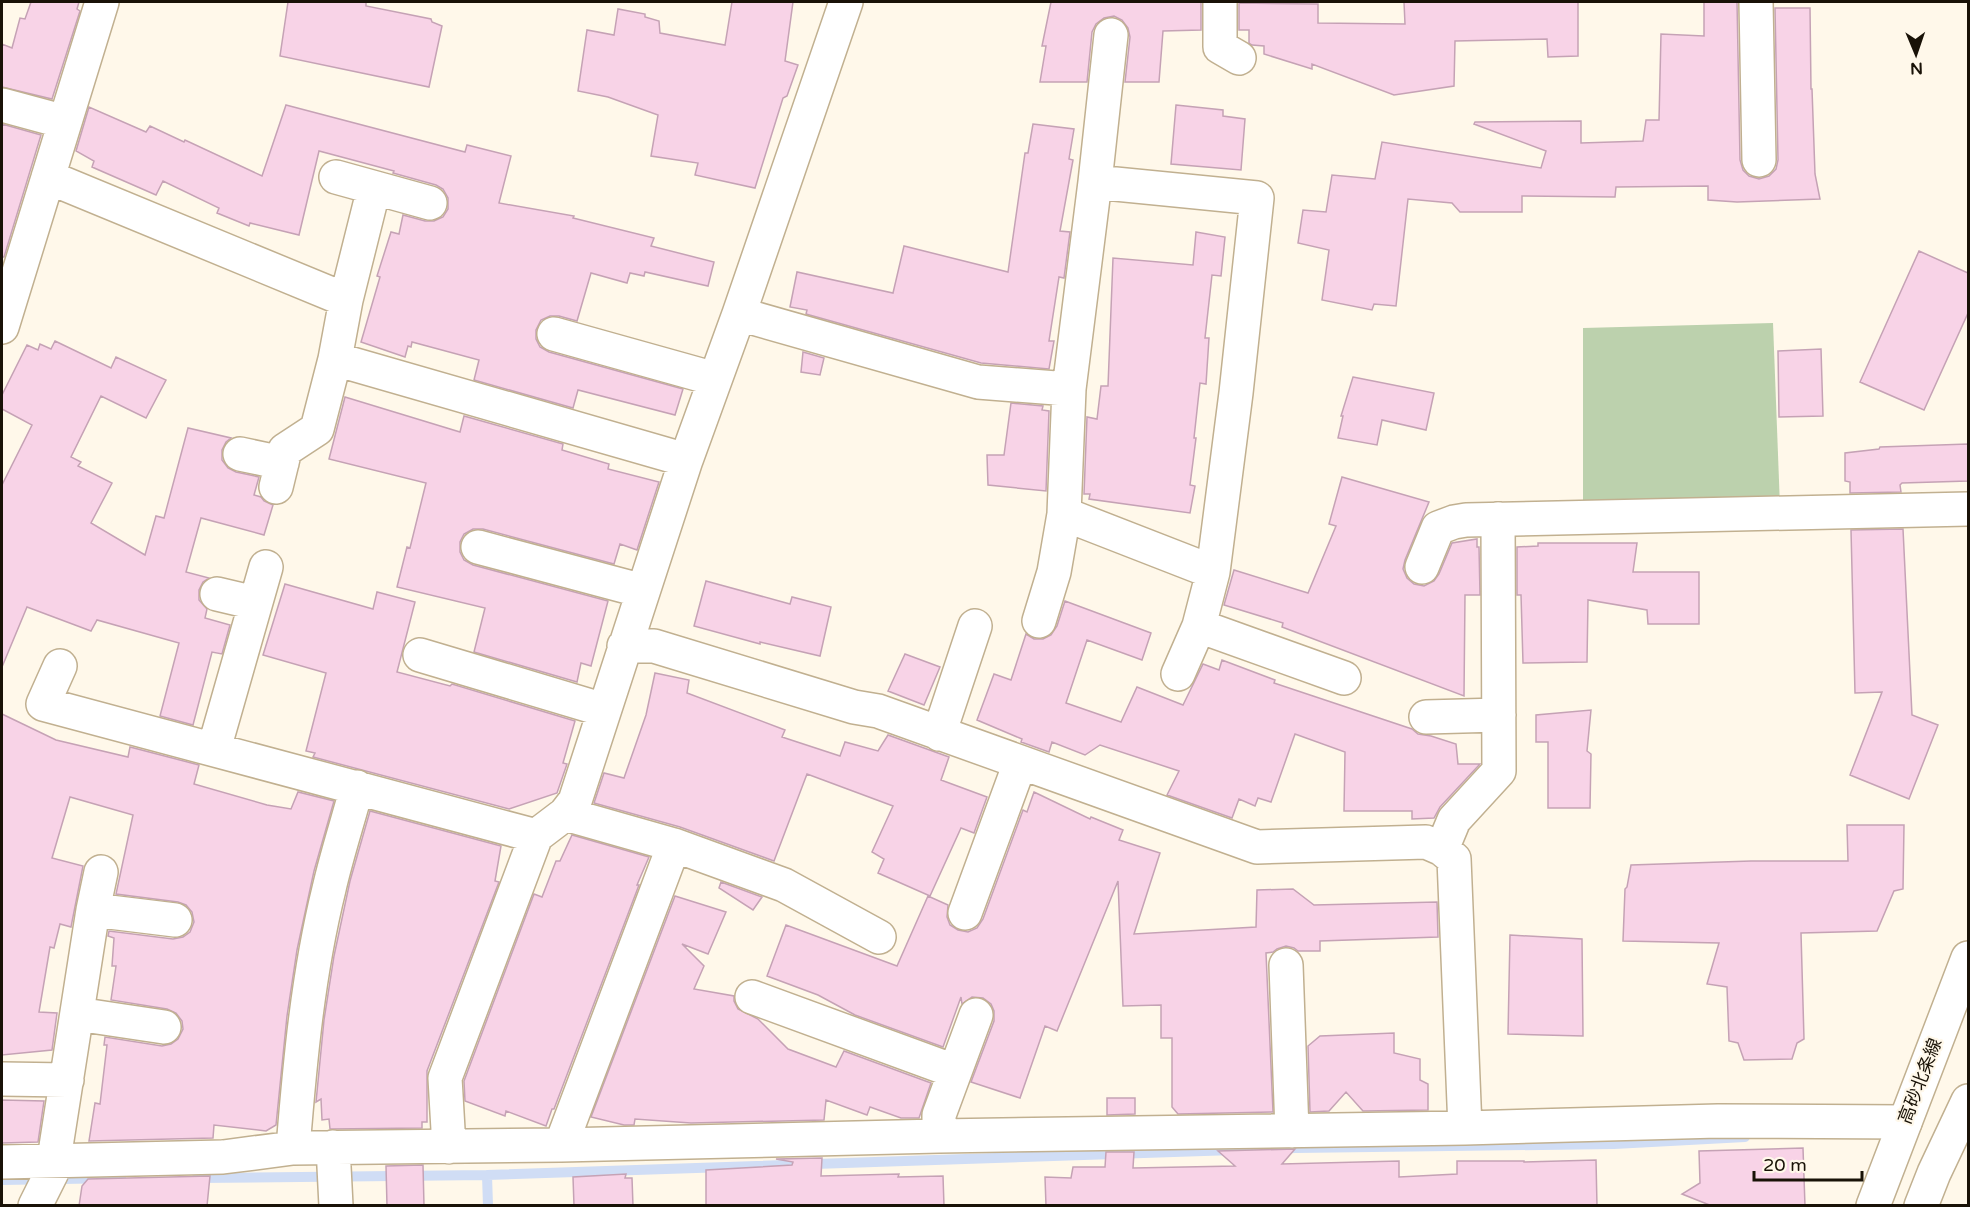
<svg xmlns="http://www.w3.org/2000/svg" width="1970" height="1207" viewBox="0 0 1970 1207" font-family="'Varela Round','Noto Sans JP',sans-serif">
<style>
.green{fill:#bcd1ad}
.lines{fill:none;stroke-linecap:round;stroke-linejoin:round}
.stream{stroke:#d0ddf5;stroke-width:10}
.building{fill:#f8d3e7;stroke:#c5a2b5;stroke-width:1.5}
.minor-casing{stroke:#c1b090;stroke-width:36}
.major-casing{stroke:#c1b090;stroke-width:36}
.minor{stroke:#fff;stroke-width:33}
.major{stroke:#fff;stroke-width:33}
.labels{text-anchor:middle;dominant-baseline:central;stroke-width:4.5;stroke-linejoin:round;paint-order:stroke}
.street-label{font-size:18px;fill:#191207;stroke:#fff8ea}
</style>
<rect width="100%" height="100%" fill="#fff8ea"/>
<path class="green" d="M1773,323L1780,507L1583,512V328Z"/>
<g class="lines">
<path class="stream" d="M197,1178L487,1175
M2,1180L121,1178
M488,1206L487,1175L1296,1148L1614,1144L1745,1137"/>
</g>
<path class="building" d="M31,2H79L77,9L80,11L52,99L2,87V44L12,48L20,18L25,19Z
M288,2H366V6L431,19L432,22L442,26L429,87L280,56Z
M732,2H793L785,61L798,65L787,96L783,98L755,188L695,175L698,163L651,156L658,115L608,97L578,91L587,30L614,35L618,9L645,14V17L659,21L660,33L725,45Z
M1051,2H1201V30L1163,31L1159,82H1125L1130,37L1128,28L1122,20L1114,16L1104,18L1096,24L1092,32L1087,82H1040L1046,46H1042Z
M1404,2H1578V56L1548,57L1547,39L1455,41L1454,86L1394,95L1312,64V69L1264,54V46L1252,45L1249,43V30H1239V3L1318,4V23L1405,24Z
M1704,2H1737L1740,160L1743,170L1749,176L1759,179L1769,176L1776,169L1778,160L1775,8H1810L1811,89H1812L1815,174L1820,199L1737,202L1708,200V186L1616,187L1615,197L1522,196V212H1460L1452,203L1408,199L1396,306L1374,304L1372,310L1322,300L1329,250L1298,243L1303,210L1326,212L1332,175L1375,179L1382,142L1541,168L1546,151L1474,124L1475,122L1581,121V143L1643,141L1646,120H1659L1661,34L1704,36Z
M286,105L465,152L467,145L511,156L499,203L574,216L573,218L654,238L651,246L714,262L708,286L645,272L644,276L630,273L627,283L591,273L577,321L559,316H550L541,320L536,330V339L540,347L549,352L683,389L675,415L578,390L573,408L474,380L479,360L412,342L411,347L408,346L405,357L361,342L380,277L377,276L391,232L399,234L403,215L425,221H434L443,217L448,209V198L443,189L436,185L393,173L394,171L319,151L299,235L250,223L249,226L217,213L219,208L163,181L156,195L92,167L94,161L76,151L89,107L146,132L150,126L184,142L185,140L262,176Z
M1176,105L1223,110V116L1245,119L1241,170L1171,164Z
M2,124L41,135L4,257H2Z
M1033,124L1074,129L1069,159L1073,160L1060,231L1070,232L1064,278L1059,277L1049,341H1054L1049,369L981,363L806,314L807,310L790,307L797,272L893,293L904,246L1008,272L1025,153H1028Z
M1196,232L1225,237L1221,276L1212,275L1205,338H1209L1206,384L1200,383L1194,438H1196L1190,485L1195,486L1190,513L1089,499L1090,494H1084L1087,417L1097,419L1101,386H1108L1113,258L1193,265Z
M1919,251L1968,273V313L1924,410L1860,382Z
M55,341L111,368L116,357L166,380L146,418L101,396L71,457L81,462L78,466L112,483L91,523L145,555L156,516L164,518L188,428L231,438L226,442L222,450V460L228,468L236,472L259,477L254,495L261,497L264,501L273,505L264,535L201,518L186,572L209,578L203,582L199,590V600L207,609L205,618L230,625L222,654L212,652L193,725L160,716L179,643L97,620L91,631L27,607L2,667V485L32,425L2,409V395L27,345L38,350L40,344L51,349Z
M1821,349L1823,416L1779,417L1778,351Z
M803,352L824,358L820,375L801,372Z
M1353,377L1434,393L1426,430L1382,420L1377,445L1338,438L1343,416H1341Z
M345,397L460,432L464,416L563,444L562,450L609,464L608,469L659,482L637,550L620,544L614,564L483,529H473L464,534L460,542V552L464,560L473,565L608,601L591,666L581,663L577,682L474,652L485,608L397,587L407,547L410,548L426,483L329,459Z
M1011,403L1043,406L1042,410L1049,411L1046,491L988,485L987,455H1004Z
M1968,444V481L1902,483L1900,485L1901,492L1850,493V482L1845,481V453L1879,449L1880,447Z
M1342,477L1429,502L1405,560L1403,569L1407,578L1414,584L1424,586L1434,581L1439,574L1452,543L1477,539V547H1479L1480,595H1465L1464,696L1282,627L1283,623L1224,605L1234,570L1308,593L1336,526L1329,524Z
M1903,529L1912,715L1938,725L1909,799L1850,775L1882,692L1855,693L1851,530Z
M1538,543H1637L1633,572H1699V624H1648L1647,610L1588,600L1587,662L1523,663L1521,595H1517V547L1538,546Z
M706,581L790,604L792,597L831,607L820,656L760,642V644L694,626Z
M285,584L373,609L377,592L415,602L397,672L450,686L452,684L575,721L563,763L567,764L557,793L509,809L313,757L315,753L306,751L326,673L263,655Z
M1065,601L1151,633L1142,660L1087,640L1066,703L1121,722L1137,687L1183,705L1203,664L1219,670L1222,660L1275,680L1274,683L1412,729L1418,734L1431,736L1456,744L1458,764H1480L1440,807L1434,818L1412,819V811H1344L1345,752L1295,734L1271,802L1258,798L1255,806L1239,799L1232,818L1167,795L1179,771L1100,745L1085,755L1052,742L1049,752L1021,742L1022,739L977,720L994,674L1011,680L1026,634L1034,639H1043L1051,635L1057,626Z
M905,654L940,667L924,705L888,691Z
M655,673L689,680L687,693L785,730L782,737L840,756L845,742L878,751L888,735L949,757L941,780L987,797L974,833L961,828L930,896L878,873L884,859L872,852L893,806L807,774L774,861L680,827L594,803L604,773L624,778L646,715Z
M1591,710L1587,751L1591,754L1590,808H1548V742H1536V715Z
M2,714L56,740L128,757L130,747L199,765L194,784L267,805L291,809L298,792L334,801L314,871L297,950L287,1016L276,1125L266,1131L214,1125L213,1138L89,1141L95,1103L100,1104L107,1045H104L105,1037L162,1046L171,1044L178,1039L183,1029L182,1021L176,1013L167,1009L111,1000L116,966H112L114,938L108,936L109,931L173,939L183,937L190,932L194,922L192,912L186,905L178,902L116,894L133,815L70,797L52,858L83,866L71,927L60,924L54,948L50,947L39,1012L57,1013L52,1050L2,1055Z
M1034,792L1090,819L1091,817L1123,830L1119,840L1160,853L1134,934L1256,927L1257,890L1293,889L1314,905L1437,902L1438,937L1320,941V951H1298L1294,948L1286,946L1277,949L1273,952L1266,953L1273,1112L1178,1114L1172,1107V1038H1161V1005L1123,1006L1118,881L1057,1031L1045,1026L1020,1098L971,1082L994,1021V1011L991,1004L983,998L972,997L962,1004L961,997L943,1047L855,1015L818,995L767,976L786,925L897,966L928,896L948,905L947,917L950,925L958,930L968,932L977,928L983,919L1023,810L1027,812Z
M370,811L501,846L495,881L499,882L427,1071V1122H422V1128L330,1129L329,1119L322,1120L321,1099L316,1102L324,1020L334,956L350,881Z
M1847,825H1904L1903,889L1894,891L1877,931L1801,933L1804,1039L1797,1043L1792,1059L1744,1060L1738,1043L1729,1041L1727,987L1707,984L1719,943L1623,941L1625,889L1627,887L1631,865L1751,861H1848Z
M572,835L649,857L637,885H639L554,1109H552L546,1126L506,1111L505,1116L465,1101L464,1081L534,894L542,897L556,861H560Z
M721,882L762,897L753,910L719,888Z
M675,896L726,912L708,954L682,944L704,966L694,989L734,996V1001L738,1009L758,1019L788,1049L836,1067L844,1051L931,1083L919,1118H901L870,1107L867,1115L826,1100L824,1120L691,1123L635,1119L634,1125H624L591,1117Z
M1510,935L1582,939L1583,1036L1508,1034Z
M1394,1033V1053L1420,1059V1080L1428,1084V1110L1363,1111L1346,1092L1329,1111L1310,1112L1308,1046L1320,1036Z
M1107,1098H1135V1114L1107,1115Z
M2,1100L44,1101L38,1142L2,1143Z
M1803,1148L1805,1206H1712L1682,1194L1700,1183L1699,1151Z
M1295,1149L1282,1164L1399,1161V1177L1457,1174V1161H1524V1162L1596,1160L1597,1206H1046L1045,1177L1071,1178L1073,1167H1105L1106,1152H1134L1133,1168L1235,1166L1218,1151Z
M822,1158L821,1176L899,1174L898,1177L943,1176L944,1206H706V1170L792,1165L793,1162L776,1159Z
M423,1165L424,1206H387L386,1166Z
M626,1174L625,1178H632L633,1206H574L573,1177Z
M210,1176L207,1206H79L82,1186L88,1179Z"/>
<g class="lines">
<defs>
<path id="minor" d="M1220,2V47L1239,58
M1756,2L1759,160
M2,105L65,122
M48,177L346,300L335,359L686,460
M336,177L430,203
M1095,182L1257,198L1236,393L1213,572L1199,626L1178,674
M346,300L374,188
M739,314L978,382L1069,389
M2,327L102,2
M554,334L715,379
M240,454L282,463
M276,487L285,450L317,429L335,359
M1064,514L1213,572
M478,547L643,591
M1422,567L1438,528L1454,522L1466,520L1968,509
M217,594L255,603
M1039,621L1054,572L1064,514L1069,389L1095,182L1111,35
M1199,626L1344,678
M624,646H654L854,707L878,711L1257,847L1426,842L1442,849L1454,859L1465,1128
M420,655L604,710
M60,666L43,704L536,836
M1426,717L1499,715
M939,734L975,626
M214,749L266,567
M565,814L674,845L784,885L879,937
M1442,849L1454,820L1499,771L1498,519
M93,910L175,920
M965,913L1020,763
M1286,965L1292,1131
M752,997L954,1071
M77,1014L164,1027
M2,1079L67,1080
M939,1136V1115L976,1015
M561,1145L674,845
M333,1147L336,1206
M449,1147L445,1078L536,836L565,814L575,801L686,460L739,314L846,2
M293,1148C300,1061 308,974 329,889C337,854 348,821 357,787
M2,1162L223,1157L293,1148L561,1145L939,1136L1465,1128L1718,1121L1905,1122
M35,1206L52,1172L93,910L101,872"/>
<path id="major" d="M1873,1206L1968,958
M1921,1206L1934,1173L1968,1101"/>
</defs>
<use href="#minor" class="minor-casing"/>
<use href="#major" class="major-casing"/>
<use href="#minor" class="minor"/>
<use href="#major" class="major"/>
</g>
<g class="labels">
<g class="street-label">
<text transform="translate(1920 1081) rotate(-69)">高砂北条線</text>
</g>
</g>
<rect width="1970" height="1207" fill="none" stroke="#191207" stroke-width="6"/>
<g transform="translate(1916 54) rotate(178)" stroke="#fff8ea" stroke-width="4.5" paint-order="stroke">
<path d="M0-4.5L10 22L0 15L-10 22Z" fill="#191207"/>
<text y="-9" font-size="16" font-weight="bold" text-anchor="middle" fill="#191207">N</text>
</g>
<path d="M1754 1171v9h108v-9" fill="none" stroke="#191207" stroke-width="3"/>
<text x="1763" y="1171" font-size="18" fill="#191207" stroke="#fff8ea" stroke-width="4.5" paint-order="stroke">20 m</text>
</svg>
